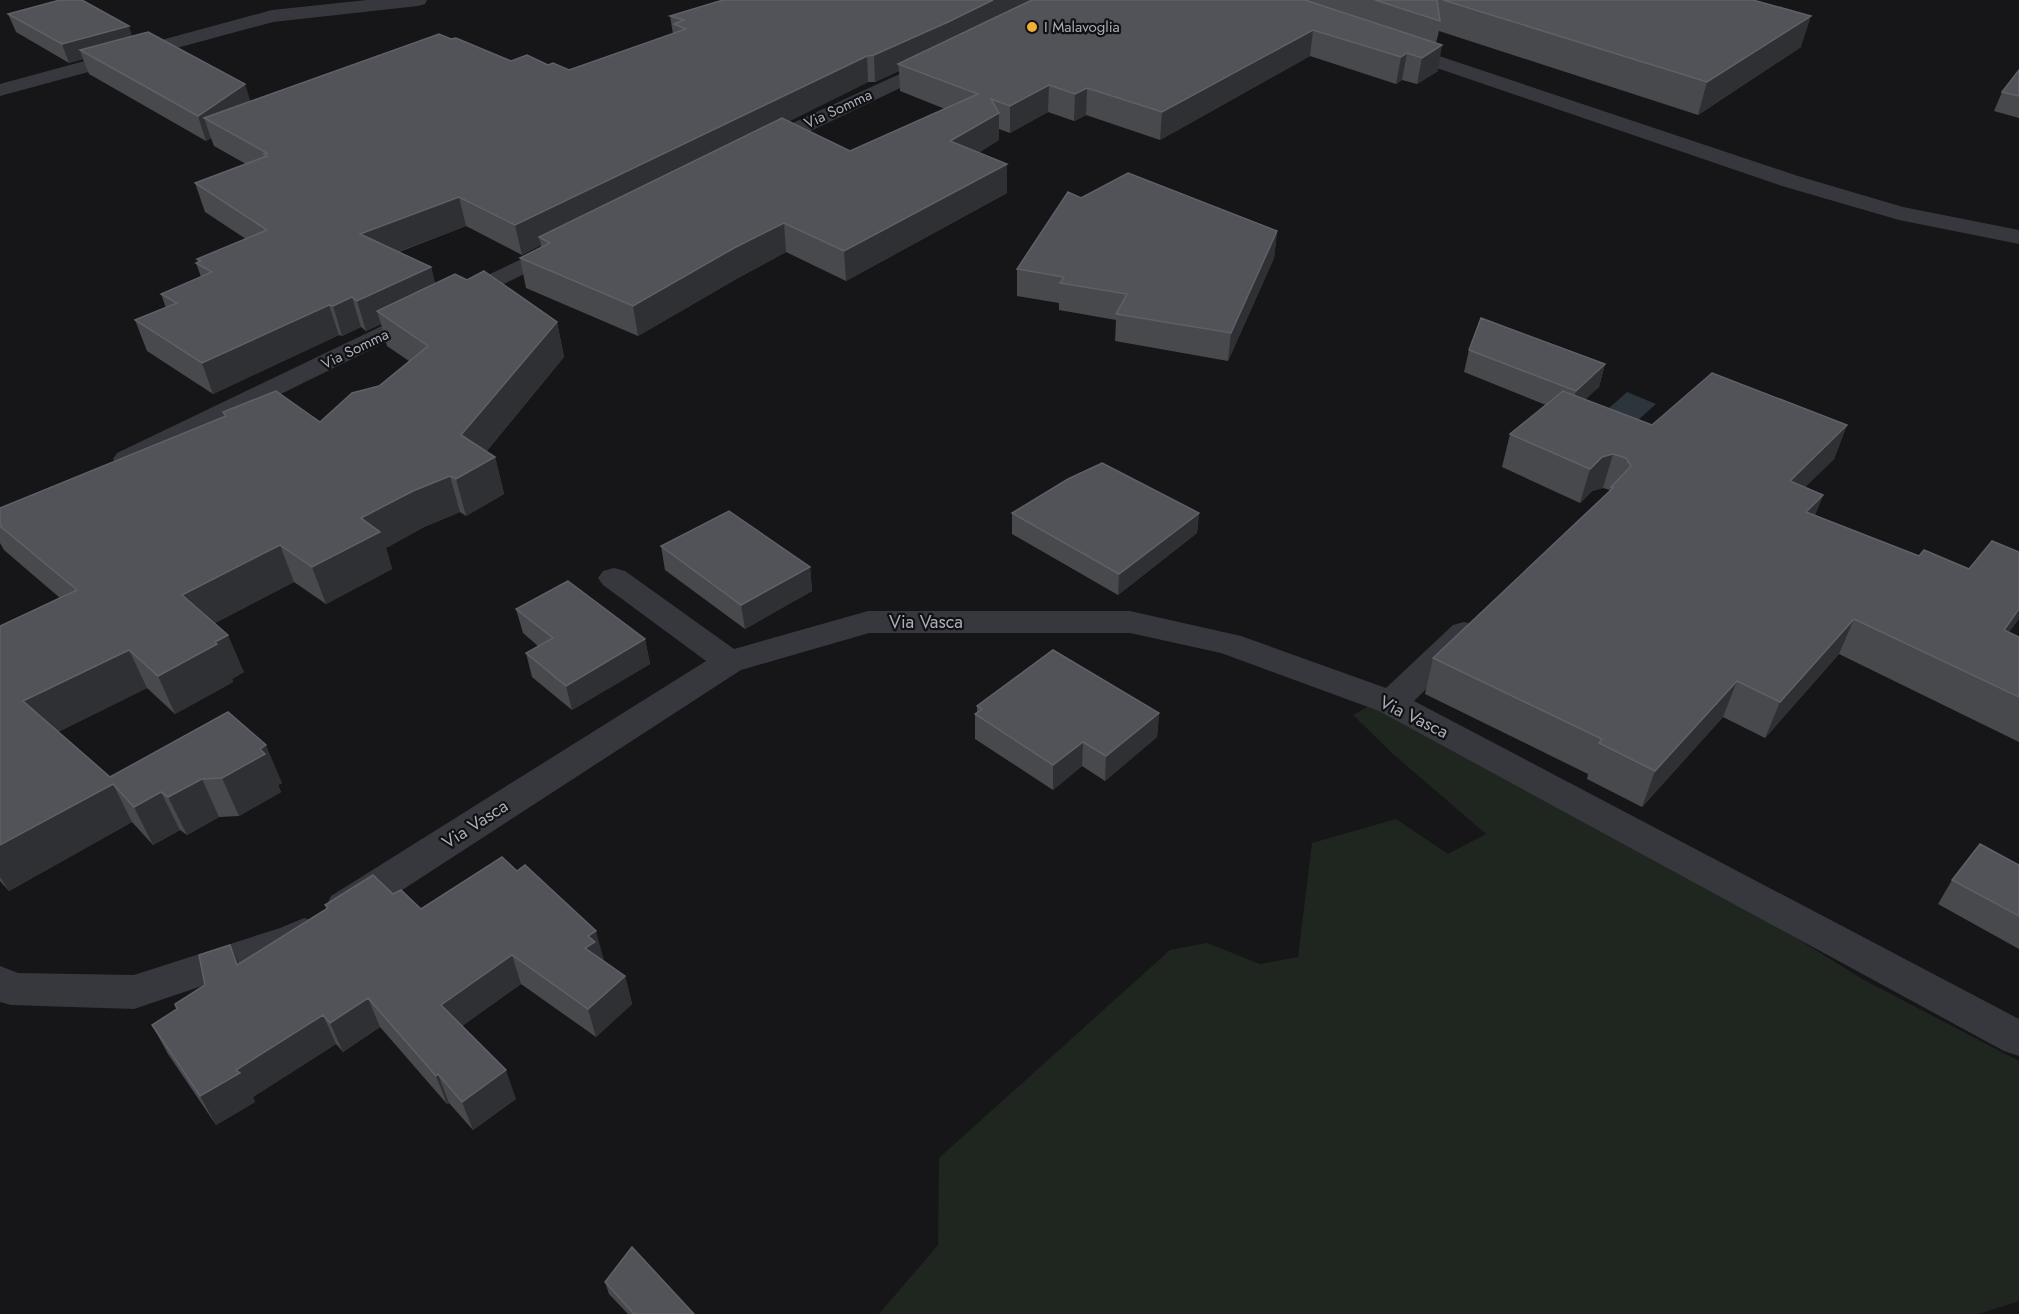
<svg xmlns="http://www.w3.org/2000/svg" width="2019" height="1314" viewBox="0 0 2019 1314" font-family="Jost,sans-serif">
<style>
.green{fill:#1e261f}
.water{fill:#2c353c}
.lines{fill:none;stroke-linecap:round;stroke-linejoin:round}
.minor{fill:#37383d;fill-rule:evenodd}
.tertiary{fill:#37383d;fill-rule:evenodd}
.wall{fill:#47494d;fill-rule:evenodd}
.shaded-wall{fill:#2f3033}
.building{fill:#525359;stroke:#5f6168;stroke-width:1.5}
.poi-dot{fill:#f2b134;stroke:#111113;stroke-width:2}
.labels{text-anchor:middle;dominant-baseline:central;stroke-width:4.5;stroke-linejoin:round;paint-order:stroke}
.far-poi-label{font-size:15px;fill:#a8adb8;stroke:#111113;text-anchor:start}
.far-street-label{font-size:15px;fill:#a8adb8;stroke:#111113}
.street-label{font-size:18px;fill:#a8adb8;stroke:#111113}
</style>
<rect width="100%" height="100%" fill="#161618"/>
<path class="green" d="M1374,703L1665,857L1864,980L2019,1061V1301L1979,1314H879L938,1245L939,1158L1170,950L1207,943L1260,964L1298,957L1312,843L1396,819L1448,854L1486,834L1393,754L1353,715Z"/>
<path class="water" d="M1627,392L1656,404L1628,429L1599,417Z"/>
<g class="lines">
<path class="minor" d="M367,0H427L425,4L418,6L273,22L0,96V84L272,10Z
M1397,42L1798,176L1903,207L2019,230V244L1899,220L1782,186L1390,52L1387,48L1390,44Z
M614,568L625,571L734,649L868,611H1130L1241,636L1386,688L1453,625L1464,622L1475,625L1480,633L1475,641L1414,701L2019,1019V1056L2004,1051L1379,711L1221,653L1130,633H869L741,670L359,918L345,922L331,918L326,907L331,896L706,661L603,585L598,578L603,571Z
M304,918L318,922L324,933L318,944L308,950L134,1009L11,1005L0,1002V966L18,973L134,975L280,928Z"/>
<path class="tertiary" d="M941,55L948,57L951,61L948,65L767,152L759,154L751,152L748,147L751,142Z
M561,240L569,242L573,247L569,252L137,465L127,468L117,465L113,459L117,453Z"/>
</g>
<path class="wall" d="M723,0H1753L1801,47L1698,115L1439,31L1436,43L1438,71L1417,84L1402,80L1396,84L1310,56L1160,140L1086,115L1074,121L1048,112L1010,133L999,129V140L978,153L1007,193L846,281L786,252L738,278L638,336L526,288L520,258L541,247V245L522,255L466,226L399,252L431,267L435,284L557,322L564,357L486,452L495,457L504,494L466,516L460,512L424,527L386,548L392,569L326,604L294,582L215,623L244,672L232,679L233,682L175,714L147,688L58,732L110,777L228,712L282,783L278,785L281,792L239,816L219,817L187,835L180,830L153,845L132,822L9,891L0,881V626L60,598L4,550L0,543V508L225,417L223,412L320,422L379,386L409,361L387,346L381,324L366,331L361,327L342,336L339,335L213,394L147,351L135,320L166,308L161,294L201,277L196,263H198L197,259L246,239L205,212L195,183L246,164L214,146L211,138L206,141L89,74L83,59L69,63L16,32L8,14L132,36L250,101L451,39L511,61L548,65L569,70L673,34L670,16ZM899,71L900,91L945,109L850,151L789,121L868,82H875Z
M2019,70V118L1994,111L2002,92Z
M1081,198L1277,231L1274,258L1228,361L1115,341L1116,320L1059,310V303L1017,296V269Z
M1469,350L1605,364L1599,387L1585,399L1652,425H1847L1834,459L1805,487L1823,495L1815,515L1919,556L1969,569L2019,552V619L2009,632L2019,637V742L1839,654L1765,738L1723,717L1642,807L1587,779L1588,774L1425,694L1433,658L1609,492L1610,490L1603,488L1592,491L1580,503L1502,467L1510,434L1546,405L1464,372Z
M1012,513H1199L1197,533L1118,595L1012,534Z
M661,546L810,567L812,591L745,629L665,570Z
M516,609L645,639L650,664L572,710L532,677L526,653L538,646L523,633Z
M977,706L1159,713L1157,737L1105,781L1082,766L1053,790L975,739V714L977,713Z
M2019,865V949L1938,904L1952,880Z
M393,894L421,909L604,960H603L625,976L632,1004L596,1037L521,984L462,1026L516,1099L473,1130L449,1103L447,1104L380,1027L343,1052L336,1044L253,1097L255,1102L216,1125L168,1054L152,1025L177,1009L240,964L327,909L325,905Z
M605,1282L694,1314H628L609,1294Z"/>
<path class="shaded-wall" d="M993,0H1045L898,64L899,71L875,82L874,55Z
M1811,16L1801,47L1698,115L1707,82Z
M129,26L135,45L80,50L83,59L69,63L62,44Z
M1313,30L1310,56L1160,140L1162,112Z
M1442,45L1438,71L1417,84L1422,58Z
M1407,53L1402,80L1396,84L1401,57Z
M867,56L868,82L548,242L539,237L541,245L522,255L515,225Z
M245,84L253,109L204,118L211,138L206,141L198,116Z
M1049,85L1048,112L1010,133V106Z
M1087,88L1086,115L1074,121L1075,94Z
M999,113V140L951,169L950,141Z
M1007,164V193L846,281L844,251Z
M459,197L466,226L368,263L360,234Z
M784,223L786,252L738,278L638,336L633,306L734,248Z
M1277,231L1274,258L1228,361L1231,333Z
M431,267L439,297L377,311L381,324L366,331L357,301Z
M352,297L361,327L342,336L333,306Z
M329,305L339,335L213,394L202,363Z
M557,322L564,357L470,471L461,435Z
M1605,364L1599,387L1570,414L1576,391Z
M1847,425L1834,459L1777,515L1790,481Z
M1613,454L1603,488L1592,491L1580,503L1590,469L1602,457Z
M495,457L504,494L466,516L456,479Z
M450,476L460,512L424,527L386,548L392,569L326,604L312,567L361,518L413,491Z
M1823,495L1809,529L1806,512Z
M1199,513L1197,533L1118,595L1119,574Z
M280,545L294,582L198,632L182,595Z
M810,567L812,591L745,629L741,605Z
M2019,609V619L1985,665L2004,630Z
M1854,619L1839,654L1765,738L1780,702Z
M228,635L244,672L232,679L233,682L175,714L158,676Z
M645,639L650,664L572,710L566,686Z
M129,650L147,688L43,739L23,701Z
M1737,681L1723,717L1642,807L1655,771Z
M1159,713L1157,737L1105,781L1106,756Z
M1083,742L1082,766L1053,790V765Z
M266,745L282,783L278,785L281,792L239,816L222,778Z
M202,779L219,817L187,835L168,797Z
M113,784L132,822L9,891L0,877V845Z
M161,792L180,830L153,845L134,807Z
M596,931L604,960L600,962L585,948L588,936Z
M230,945L245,974L237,965Z
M512,955L521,984L452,1033L441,1005Z
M625,976L632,1004L596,1037L588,1009Z
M368,998L380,1027L343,1052L330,1023Z
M323,1015L336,1044L253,1097L255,1102L216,1125L200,1096L236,1070Z
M506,1070L516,1099L473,1130L462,1102Z
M438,1074L449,1103L447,1104L436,1076Z"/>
<path class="building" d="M60,0H82L129,26L62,44L8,14Z
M723,0H993L948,22L874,55L867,56L515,225L459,197L360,234L431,267L357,301L352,297L333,306L329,305L202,363L135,320L177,303L161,294L212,272L196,263L201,261L197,259L267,230L195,183L267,156L264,154L267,153L204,118L439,34L451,39L456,38L511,61L527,55L548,65L553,63L569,70L686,29L674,24L684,20L670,16Z
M1032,0H1305L1442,45L1422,58L1407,53L1401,57L1313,30L1162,112L1087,88L1075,94L1049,85L1010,106L991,99L999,113L950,141L1007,164L844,251L784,223L734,248L633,306L520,258L550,243L539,237L782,118L850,151L978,94L898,64Z
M1375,0H1437L1440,21Z
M1443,0H1753L1811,16L1707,82Z
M148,32L245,84L198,116L80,50Z
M2019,70V96L2002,92Z
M1128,173L1277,231L1231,333L1116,314L1127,294L1060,283L1064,277L1017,269L1068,192L1081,198Z
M484,271L557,322L461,435L495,457L456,479L450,476L413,491L361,518L380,532L312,567L280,545L182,595L228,635L215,642L217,644L158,676L129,650L23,701L110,777L228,712L266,745L260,749L265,754L222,778L202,779L168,797L161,792L134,807L113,784L0,845V626L77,590L0,526V508L226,416L223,412L276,391L320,422L352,393L379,386L428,346L377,311L455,274L467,280Z
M1481,318L1605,364L1576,391L1469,350Z
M1712,373L1847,425L1790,481L1823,495L1806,512L1919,556L1924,550L1969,569L1992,541L2019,552V609L2004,630L2019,637V697L1854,619L1780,702L1737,681L1655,771L1599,743L1602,739L1433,658L1613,488L1611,487L1631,466L1626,458L1613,454L1602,457L1590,469L1510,434L1563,391L1652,425Z
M1102,463L1199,513L1119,574L1012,513L1068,479Z
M729,511L810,567L741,605L661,546Z
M568,581L645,639L566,686L526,653L553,638L516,609Z
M1053,650L1159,713L1106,756L1083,742L1053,765L975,714L982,709L977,706Z
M1980,844L2019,865V916L1952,880Z
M502,857L517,871L525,865L596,931L588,936L595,942L585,948L625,976L588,1009L512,955L441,1005L506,1070L462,1102L438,1074L436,1076L368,998L330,1023L323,1015L236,1070L240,1073L200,1096L152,1025L177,1009L175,1004L205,985L199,955L230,945L237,965L328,908L325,905L373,875L393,894L401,890L421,909Z
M632,1247L694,1314H634L605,1282Z"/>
<circle class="poi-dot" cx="1032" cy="27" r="6"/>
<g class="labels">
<g class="far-poi-label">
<text x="1044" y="27">I Malavoglia</text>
</g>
<g class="far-street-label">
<text transform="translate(838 109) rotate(-25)">Via Somma</text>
<text transform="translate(355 349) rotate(-26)">Via Somma</text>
</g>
<g class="street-label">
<text x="926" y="622">Via Vasca</text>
<text transform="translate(1414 717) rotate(26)">Via Vasca</text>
<text transform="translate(475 824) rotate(-33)">Via Vasca</text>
</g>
</g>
</svg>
